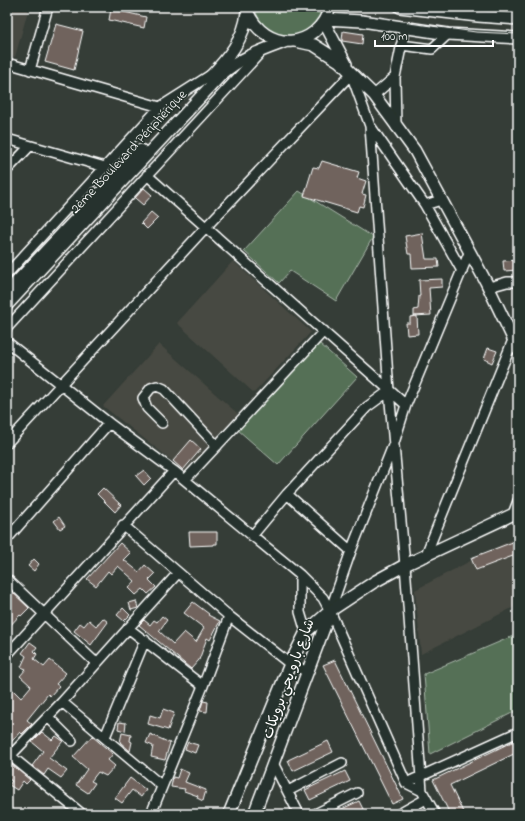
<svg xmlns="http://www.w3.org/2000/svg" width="525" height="821" viewBox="0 0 525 821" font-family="'Indie Flower','Playpen Sans Arabic',sans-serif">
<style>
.built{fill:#474942}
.green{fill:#557057;stroke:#aab8ab}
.building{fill:#70645d;stroke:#fff}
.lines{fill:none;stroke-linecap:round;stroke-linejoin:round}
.minor-casing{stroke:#fff;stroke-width:12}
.major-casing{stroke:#fff;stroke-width:14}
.minor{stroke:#26332d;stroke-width:9}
.major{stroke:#26332d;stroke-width:11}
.tram{stroke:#fff;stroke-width:1}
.labels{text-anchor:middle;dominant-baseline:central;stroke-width:3.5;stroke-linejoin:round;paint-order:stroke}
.street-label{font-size:14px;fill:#fff;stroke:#26332d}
</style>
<rect width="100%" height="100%" fill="#353d37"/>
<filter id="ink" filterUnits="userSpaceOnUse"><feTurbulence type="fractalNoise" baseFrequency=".025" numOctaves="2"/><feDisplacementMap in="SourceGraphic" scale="8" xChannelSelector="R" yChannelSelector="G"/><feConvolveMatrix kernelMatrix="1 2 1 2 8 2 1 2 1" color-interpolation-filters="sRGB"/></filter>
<g filter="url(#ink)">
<path class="built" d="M7,7H29L15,57L7,55Z
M233,261L311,332L254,393L177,323Z
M159,344L238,414L185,471L103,406Z
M518,536V605L421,654L415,590Z"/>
<path class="green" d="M255,7H292L321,13C309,45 260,42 255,7Z
M299,191L373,237L336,301L290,271L279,283L244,251Z
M319,343L357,377L278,465L238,430Z
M518,634V710L430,754L424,674Z"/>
<path class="building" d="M111,9L146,17L144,28L109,20Z
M56,24L83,31L74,70L45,62Z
M343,31L363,34L362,44L342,41Z
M322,161L359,172L357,178L366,181L362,194L366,195L363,207L359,206L357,212L304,196L313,167L319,168Z
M144,188L152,195L143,205L135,198Z
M151,212L158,218L147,229L141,223Z
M422,233L426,259H438L439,267L412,268L411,254H408L405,236Z
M518,260V270L504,271L503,261Z
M442,279V287L429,288L431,315L414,316V310L418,309L419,296H420L419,280Z
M417,316L418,334L407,335L406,323H410V317Z
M488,348L497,351L492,363L484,359Z
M191,440L201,449L183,470L173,461Z
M144,470L151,478L144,485L136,476Z
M103,488L121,505L115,512L97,494Z
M59,517L65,526L60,529L54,521Z
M189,532H217V544H214V545L190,546Z
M518,540V554L476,570L471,558Z
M120,543L131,553L124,560L139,572L145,565L155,574L149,580L156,587L148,594L143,589L136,595L129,588L135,581L118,566L111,574L108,571L96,586L87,579Z
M34,559L39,564L34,571L28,566Z
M7,587L29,608L21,616L20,615L7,629Z
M136,601L138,608L131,610L129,603Z
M193,602L209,614L208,615L220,621L210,640L207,638L199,660L191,669L139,625L144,620L150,625L154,620L157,622L162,616L167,620L159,631L173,644L184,632L196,642L204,628L184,613Z
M123,608L130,615L124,621L117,615Z
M103,618L108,622L91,645L74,631L80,623L84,626L89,620L96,626Z
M30,642L37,647L34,651L37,654L34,659L44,667L50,660L66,673L56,684L59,686L50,696L48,694L27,720L32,724L22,734L20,732L7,747V695L12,689L21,698L31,686L20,676L26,669L21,667L26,656L22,653Z
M335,660L403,799L392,804L323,665Z
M203,701L208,702L207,712L200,711Z
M163,709L174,713L168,730L148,724L150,715L160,718Z
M119,722L126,723L125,731L118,729Z
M42,732L52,740L56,736L63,741L49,758L67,771L61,778L48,769L44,775L32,766L43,751L32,742Z
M122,733L131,735L130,741L132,742L130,751L120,742Z
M150,734L170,743L165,760L151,757L153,746L146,743Z
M92,736L113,754L108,760L115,766L106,776L98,772L91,781L95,783L88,793L76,785L87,769L73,757Z
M518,739V752L450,785L464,814H450L433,780Z
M328,741L333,752L293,771L288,760Z
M188,742L198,745L195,753L185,749Z
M7,761L30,780L26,784L23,781L17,790L9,785L12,781L7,778Z
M180,769L189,773L185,782L206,790L203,801L197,798L198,796L184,791L185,789L171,787L173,777L177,778Z
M345,771L350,781L310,800L305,790Z
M130,778L146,790L141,797L132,790L122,803L115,798Z
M359,801L364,811L357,814H331Z"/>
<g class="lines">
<defs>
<path id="minor" d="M401,45L432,49L448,34
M7,63L160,107
M30,70L48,7
M395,77L405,28
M374,95L395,77L396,127
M371,127L425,205L441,200
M7,139L105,167
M7,170L30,146
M147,175L406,405
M425,205L462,271
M7,274L160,107L212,74
M489,287L507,282H518
M7,328L261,52
M7,342L109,423L174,471L300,575L323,598L330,611
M162,423L147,408L143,398L151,388L157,386L164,389L217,446
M7,443L206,227L351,74L370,126L389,391L405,565L422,791L435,814
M185,480L324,331
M287,494L351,551
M513,514L518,501
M123,525L229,616L290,664L308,672
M252,536L287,494L367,407L389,391
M7,539L109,423
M425,557L513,340
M300,575V612L306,632
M7,579L96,663
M128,628L203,686
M7,655L174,471
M62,702L162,786
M48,717L72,741
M105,737L145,640
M7,753L82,814
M11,755L62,702L178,573
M274,765L299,814
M406,783L518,732
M288,791L342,763
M422,791L406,783L330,611L351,551L394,443L406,405L469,253
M151,814L203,686L229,616
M315,814L357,793
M399,814L426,799"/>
<path id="major" d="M400,7L478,16L518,19
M247,11C265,53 317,51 330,7
M325,19L362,21L448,34L518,38
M324,22L346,64
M295,41L314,45L339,61L374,95L415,151L486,282L518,349
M209,78C227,59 245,39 247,12
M7,292L141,150
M7,305L221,75C241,57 263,50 287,41
M229,814L290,664L306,632L330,611L374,582L405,565L518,512
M254,814L330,612"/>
</defs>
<use href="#minor" class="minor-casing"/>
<use href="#major" class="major-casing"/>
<use href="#minor" class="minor"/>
<use href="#major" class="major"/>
<path class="tram" d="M409,23L476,32L518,34"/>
</g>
</g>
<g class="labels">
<g class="street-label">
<text transform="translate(129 152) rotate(-47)">2ème Boulevard Périphérique</text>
<text transform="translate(289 679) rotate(-70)">شارع بارو يحي برويكات</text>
</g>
</g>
<rect width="525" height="821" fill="none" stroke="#26332d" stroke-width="24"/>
<rect x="12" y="12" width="501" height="797" fill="none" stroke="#fff" stroke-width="1.5" filter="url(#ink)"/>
<path d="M375 40v6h118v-6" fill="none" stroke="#ffffff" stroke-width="2"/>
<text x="381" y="40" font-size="12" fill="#ffffff" stroke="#26332d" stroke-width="3" paint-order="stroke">100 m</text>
</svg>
